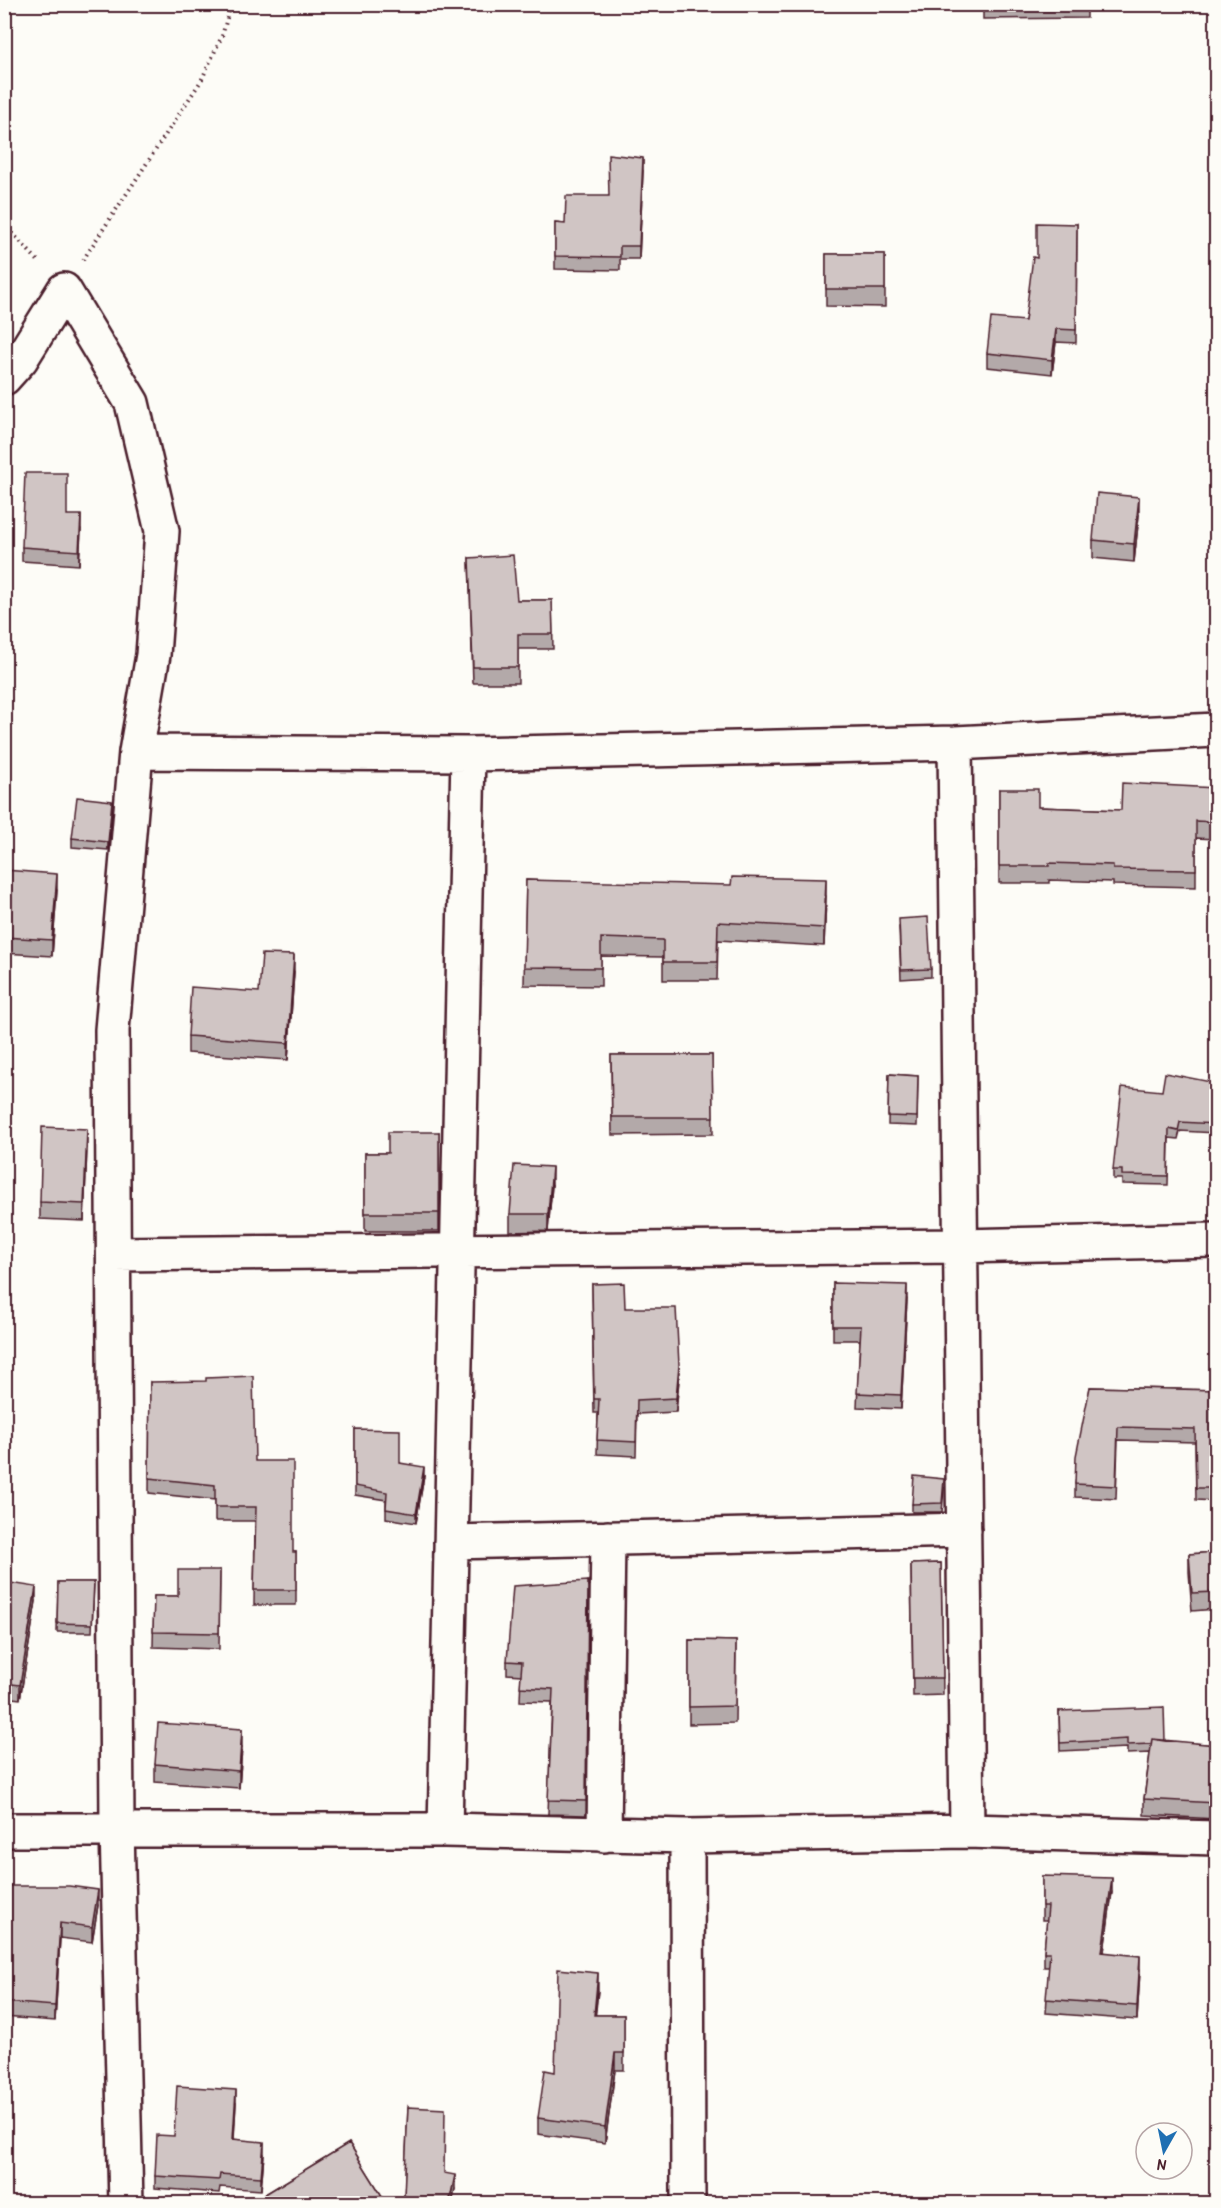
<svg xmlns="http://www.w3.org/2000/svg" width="1221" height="2208" viewBox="0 0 1221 2208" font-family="'Patrick Hand',sans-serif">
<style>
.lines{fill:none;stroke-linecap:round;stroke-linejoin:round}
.minor-casing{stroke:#4a1f2b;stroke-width:38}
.path{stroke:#4a1f2b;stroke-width:4;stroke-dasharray:1.5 4.5;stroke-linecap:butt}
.minor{stroke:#fdfcf7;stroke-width:33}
.wall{fill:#b3a9a9;stroke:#4a1f2b;stroke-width:1.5}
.shaded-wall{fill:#928a89;stroke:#4a1f2b;stroke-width:1.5}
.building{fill:#d0c5c4;stroke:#4a1f2b;stroke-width:1.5}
</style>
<rect width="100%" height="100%" fill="#fdfcf7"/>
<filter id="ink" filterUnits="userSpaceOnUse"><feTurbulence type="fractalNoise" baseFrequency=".0167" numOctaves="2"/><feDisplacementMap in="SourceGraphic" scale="12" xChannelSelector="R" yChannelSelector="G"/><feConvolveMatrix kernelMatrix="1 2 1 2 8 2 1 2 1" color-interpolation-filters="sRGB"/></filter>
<g filter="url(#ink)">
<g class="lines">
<defs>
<path id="minor" d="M4,378L21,359L64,290L132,403L162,531L153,655L136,752L112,1030L117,1828L126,2204
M955,743L967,1831
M136,752L468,754L955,743L1216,730
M115,1254L961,1246L1216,1240
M451,1542L964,1530
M4,1830H445L687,1836L967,1831L1216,1838
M445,1830L468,754
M604,1835L608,1538
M687,1836L688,2204"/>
</defs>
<use href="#minor" class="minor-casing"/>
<path class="path" d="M4,224L40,263
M83,260L201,81L222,36L231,4"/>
<use href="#minor" class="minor"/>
</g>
<path class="wall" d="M983,4H1087V18L983,19Z
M643,171L639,259H620V270L555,269V223L565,224L609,196Z
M1077,224L1076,343L1056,342L1052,374L987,367V353L1025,321L1037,258Z
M826,254H885V307L826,306Z
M67,515L81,529L79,565L22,561V547Z
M1139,515L1134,562L1093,558V540Z
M469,558L517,600H552L553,649H518V683H473Z
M1216,788V839L1196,838V887L1113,885V882L1049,880V883H999V789L1038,807L1121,810Z
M112,810L108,850L72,847V838Z
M4,870L57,890L52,956L4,953Z
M526,880L826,896L824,946L718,940L717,980H663V957L601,956V986L524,985Z
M899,928L931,969V977L901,979Z
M294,972L288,1060L188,1053V1036Z
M611,1055H712L713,1134L612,1135Z
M889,1074L918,1076L917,1126L888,1125Z
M1216,1083V1133L1180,1131L1178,1139L1169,1138L1168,1185L1122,1184V1179H1113V1170L1162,1091Z
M439,1132V1231H365V1153H388Z
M87,1147L84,1221L40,1219V1202Z
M552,1185L548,1231L510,1232V1214Z
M833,1283L907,1299L901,1409L857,1407L860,1340H833Z
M592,1284L625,1308L679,1379L676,1412L637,1414L636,1456L597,1454L598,1413H594Z
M150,1382L255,1461L293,1552H296V1605H254L255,1521H215V1500L149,1493Z
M1090,1387L1216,1390V1501L1196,1500L1195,1442L1118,1440L1116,1499L1075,1497V1484Z
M355,1429L400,1463L424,1476L416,1523L386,1518V1500L355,1495Z
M944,1488L942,1512H912V1504Z
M1216,1552V1609L1192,1611L1189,1572V1554Z
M941,1563L943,1695L913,1696L911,1564Z
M220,1570L219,1649L153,1647L154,1596H178Z
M588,1581L586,1815L548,1814L552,1702L520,1701L521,1675L507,1674V1661Z
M4,1582L36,1601L20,1699L4,1697Z
M58,1582H94L92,1632H57Z
M689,1640L736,1641L735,1723L689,1724Z
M1059,1711L1165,1741L1216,1745V1819L1144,1815V1799L1150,1753L1127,1754V1748L1060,1751Z
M242,1747L239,1788L155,1782V1764Z
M1042,1876L1112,1892L1104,1952L1140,1970L1137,2020L1046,2013L1049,1967H1044V1952L1047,1920H1042Z
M4,1886L98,1905L92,1942L60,1938L55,2021L4,2017Z
M598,1990L595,2015H624V2070H615L605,2143L538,2134V2118L555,2072Z
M236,2103L234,2139L264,2154L261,2190L220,2187L219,2193L155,2188V2176L174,2136Z
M408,2107L444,2173L455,2189L452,2204H404Z
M349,2143L387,2204H249Z"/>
<path class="shaded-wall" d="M643,158V171L639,259V246Z
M1056,329V342L1052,374V360Z
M1139,497V515L1134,562V544Z
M81,515V529L79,565V551Z
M112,801V810L108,850V842Z
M57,874V890L52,956V940Z
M826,879V896L824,946V928Z
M294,955V972L288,1060V1043Z
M87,1129V1147L84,1221V1204Z
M552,1167V1185L548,1231V1214Z
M907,1285V1299L901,1409V1395Z
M679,1365V1379L676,1412V1398Z
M424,1467V1476L416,1523V1514Z
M36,1587V1601L20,1699V1685Z
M242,1729V1747L239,1788V1771Z
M1112,1878V1892L1102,1966V1952Z
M98,1890V1905L92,1942V1927Z
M60,1923V1938L55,2021V2006Z
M1140,1956V1970L1137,2020V2006Z
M598,1973V1990L594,2031V2015Z
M615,2053V2070L605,2143V2127Z
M236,2090V2103L233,2152V2139Z
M264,2142V2154L261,2190V2177Z
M455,2175V2189L452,2204H449Z"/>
<path class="building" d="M608,154L643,158L639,246H620V257L555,256V223L565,224L566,196H609Z
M1037,223L1077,224L1076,330L1056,329L1052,360L987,353L991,318L1025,321L1033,257L1037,258Z
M826,254H885V289H826Z
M25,473H67V515H81L79,551L22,547Z
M1097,493L1139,497L1134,544L1093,540Z
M513,555L517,600H552L553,634H518V667H473L469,558Z
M1122,783L1216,788V822L1196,821V870L1113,869V865L1049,863V866H999V789H1038V807L1121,810Z
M77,797L112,801L108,842L72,838Z
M4,870L57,874L52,940L4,937Z
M732,877L826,879L824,928L718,922L717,962H663V940L601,938V968L524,967L526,880L731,885Z
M928,917L931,969L901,970L899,919Z
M262,954L294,955L288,1043L188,1036L191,987L259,992Z
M611,1055H712L713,1117H612Z
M1165,1073L1216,1083V1124L1180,1122L1178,1131L1169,1129L1168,1176L1122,1175V1170H1113L1122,1087L1162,1091Z
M889,1074L918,1076L917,1117L888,1116Z
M42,1127L87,1129L84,1204L40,1202Z
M388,1132H439V1213H365V1153H388Z
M514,1165L552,1167L548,1214H510Z
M624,1283L625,1308H676L679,1365L676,1398L637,1400L636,1442L597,1440L599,1399H594L592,1284Z
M833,1283L907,1285L901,1395L857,1393L861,1326H833Z
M253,1376L255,1461H293V1552H296V1590H254L256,1507H215V1485L149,1478L150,1382L206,1381V1378Z
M1090,1387L1216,1390V1488H1196L1195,1429L1118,1427L1116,1486L1075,1484L1076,1456Z
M355,1429L400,1430V1463L424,1467L416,1514L386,1509L387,1492L355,1486Z
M914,1476L944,1479L942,1503L912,1504Z
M1216,1552V1592L1192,1593L1189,1554Z
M941,1563L943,1678H913L911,1564Z
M178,1570H220L219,1633L153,1632L154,1596H178Z
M588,1581L586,1801L548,1800L553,1689L520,1687L522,1662L507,1661L513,1586Z
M4,1582L36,1587L20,1685L4,1683Z
M58,1582H94L92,1624L57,1623Z
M689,1640L736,1641L735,1706L689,1707Z
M1164,1707L1165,1741L1152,1739L1151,1744L1127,1745V1739L1060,1743L1059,1711Z
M158,1723L242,1729L239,1771L155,1764Z
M1152,1739L1216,1745V1803L1144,1799Z
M1042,1876L1112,1878L1102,1952L1140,1956L1137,2006L1046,1999L1050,1952H1044L1048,1906H1042Z
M4,1886H69L98,1890L92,1927L60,1923L55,2006L4,2002Z
M558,1969L598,1973L594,2015H624V2053H615L605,2127L538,2118L545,2070L555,2072Z
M177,2086L236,2090L233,2139L264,2142L261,2177L220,2174L219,2180L155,2176L157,2135L174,2136Z
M408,2107L445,2109L444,2173L455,2175L449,2204H443L404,2196Z
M349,2143L387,2204H381V2196L301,2204H249Z"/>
</g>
<rect width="1221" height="2208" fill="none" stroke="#fdfcf7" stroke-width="24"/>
<rect x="12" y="12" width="1197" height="2184" fill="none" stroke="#4a1f2b" stroke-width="2" filter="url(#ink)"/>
<g transform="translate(1164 2151) rotate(189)"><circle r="28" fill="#fdfcf7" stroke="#b5a4a5" stroke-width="1.5"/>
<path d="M0-4.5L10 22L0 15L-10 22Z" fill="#1f6fb2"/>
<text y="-9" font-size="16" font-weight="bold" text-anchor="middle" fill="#4a1f2b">N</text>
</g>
</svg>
